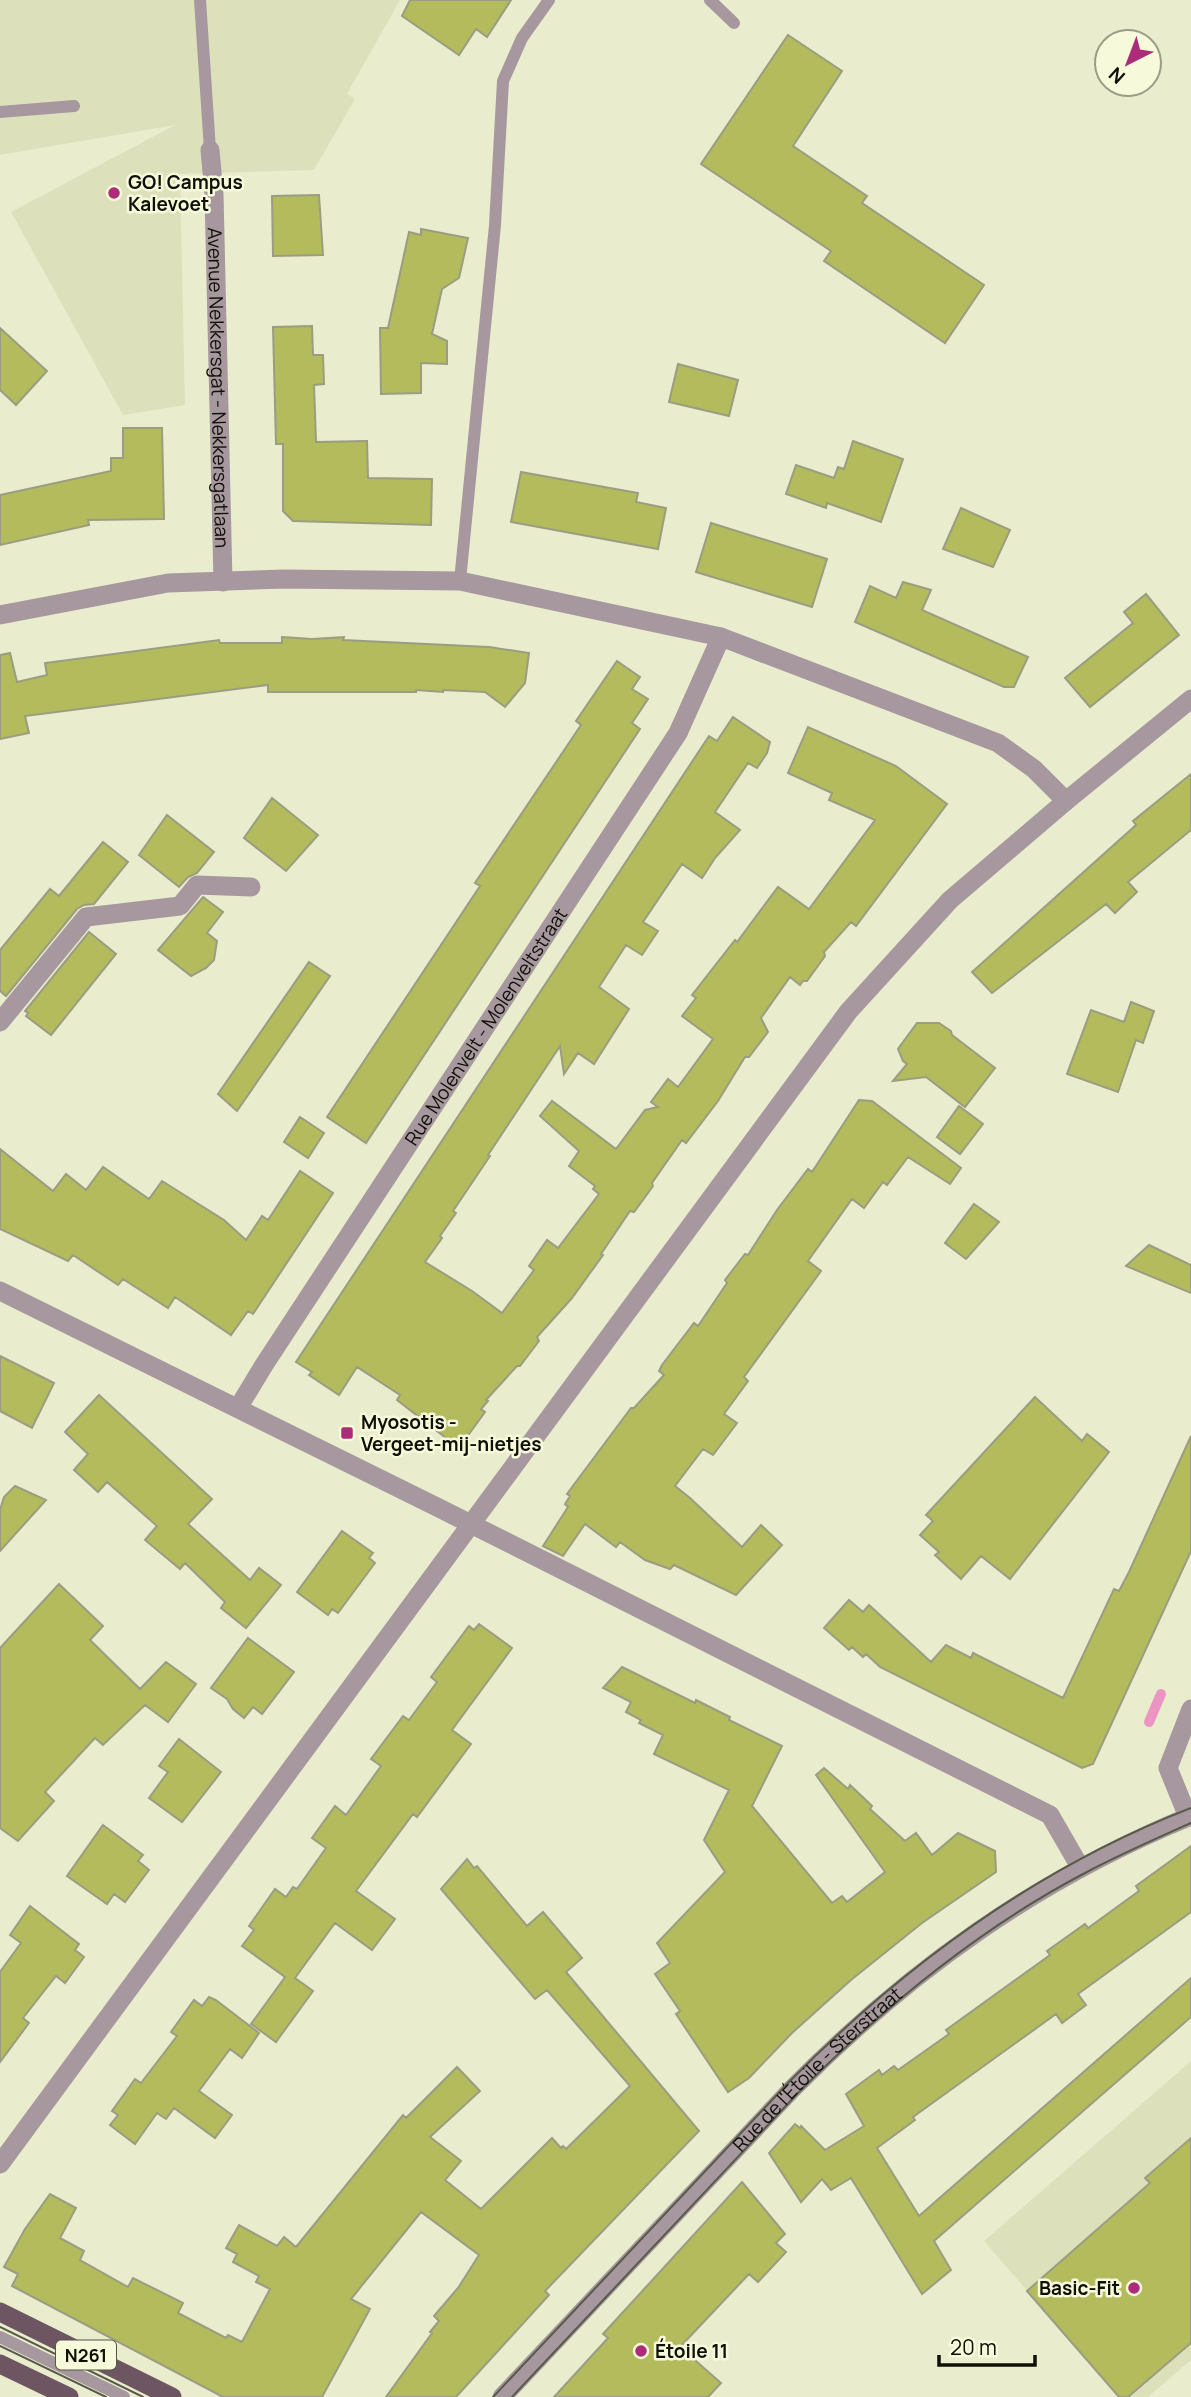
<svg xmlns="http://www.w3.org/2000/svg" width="1191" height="2397" viewBox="0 0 1191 2397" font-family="Manrope,sans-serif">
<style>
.built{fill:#dde1bb}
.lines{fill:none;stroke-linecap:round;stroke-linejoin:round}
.stream{stroke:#ed95c2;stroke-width:10}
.building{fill:#b4bb5d;stroke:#9a9d80;stroke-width:2}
.service{stroke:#a6989e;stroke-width:12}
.minor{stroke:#a6989e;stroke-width:19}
.tertiary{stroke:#a6989e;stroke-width:19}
.primary{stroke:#6d5661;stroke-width:19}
.tram{stroke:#585a49;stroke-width:2}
.poi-dot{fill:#ad2c7a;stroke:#f6fadb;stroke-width:2.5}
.labels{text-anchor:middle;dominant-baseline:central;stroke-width:5;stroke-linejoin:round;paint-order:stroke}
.shield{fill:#f6fadb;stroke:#545646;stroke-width:2}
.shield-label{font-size:18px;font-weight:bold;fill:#0f1006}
.poi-label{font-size:19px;font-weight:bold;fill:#0f1006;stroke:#f6fadb;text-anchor:start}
.street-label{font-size:19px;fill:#0f1006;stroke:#f6fadb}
</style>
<rect width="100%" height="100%" fill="#e9edce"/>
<path class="built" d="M0,0H400L347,94L355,99L314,170L180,174L185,405L123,415L11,212L175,125L0,155Z
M1191,2061V2360L1148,2397H1119L984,2241Z"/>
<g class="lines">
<path class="stream" d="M1149,1722L1161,1694"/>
</g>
<path class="building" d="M410,0H511L487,37L476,29L459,55L402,16Z
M788,35L842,71L793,146L867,196L862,203L984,285L945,343L824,261L831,251L701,164Z
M319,195L323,255L273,256L272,196Z
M421,229L468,238L459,278L442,289L432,334L447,341V364L421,363V393L381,394L380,328H388L409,232L421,235Z
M312,326L313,355H323L324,384L314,385L316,442L367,441L368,478L432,479L431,525L293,521L283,511V444H276L273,327Z
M0,328L47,371L16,405L0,390Z
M678,364L738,380L729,416L669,402Z
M123,428H162L164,519L88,520L89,525L0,545V495L111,471V458H123Z
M853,441L903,459L881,522L827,503L826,508L786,494L796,465L834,478L838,467L844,469Z
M521,472L638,493L636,502L666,508L658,549L511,522Z
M961,508L1010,530L993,567L943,549Z
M711,523L827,559L812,607L696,572Z
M903,582L931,590L922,610L1028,657L1014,687H1004L855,622L870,586L896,598Z
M1146,594L1179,635L1090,707L1065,678L1133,623L1124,612Z
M282,637L312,639L344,637L343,640L489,647L529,653L525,683L505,707L485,692L443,690V692L416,690V692H268V685L25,716L29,733L0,739V655L10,653L17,682L47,675L45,663L219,640L220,643H282Z
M617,661L640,677L632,689L648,699L632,723L640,729L366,1143L327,1117L480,886L475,883L581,725L576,721Z
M733,717L770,742L767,753L757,768L748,763L715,812L740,830L715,858L702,878L682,864L643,922L658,931L642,955L626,945L599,987L629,1009L594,1064L578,1053L564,1074L560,1046L488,1155L490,1156L453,1211L456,1213L440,1236L442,1238L425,1262L472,1291L502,1313L534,1270L529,1266L547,1240L558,1248L599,1194L593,1189L595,1186L569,1166L579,1151L540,1116L552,1101L616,1149L645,1110L658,1107L651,1102L668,1079L678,1087L713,1039L682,1016L696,998L692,995L735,940L737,942L778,887L809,909L875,820L829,800L832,793L788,773L808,727L896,766L947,804L856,926L851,922L824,952L825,956L807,981H803L800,985L790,977L761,1018L768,1032L749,1057H745L718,1101L686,1143L682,1140L652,1183L653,1186L634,1212L630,1211L601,1254L603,1255L572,1298L537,1337L539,1341L520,1366H517L486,1400L488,1401L481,1409L485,1412L466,1438L462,1435L455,1445L397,1400L400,1395L357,1367L339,1395L309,1375L312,1372L296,1362L709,736L717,741Z
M1191,774V830L1128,882L1137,892L1115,913L1106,904L992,993L972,972L1136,825L1133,821Z
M272,798L318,835L286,871L244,838Z
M167,815L214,852L197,873L188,877L179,887L139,855Z
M103,842L128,862L94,904L84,905L77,909L6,996L0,991V950L50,889L59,896Z
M203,897L223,912L207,933L217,941L214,960L206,968L191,976L158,950Z
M89,932L116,954L51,1035L26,1016L28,1013L25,1011Z
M309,962L330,976L237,1111L218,1094Z
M1131,1002L1154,1011L1143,1043L1136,1040L1118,1092L1067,1074L1091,1010L1124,1022Z
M917,1023H939L951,1031L952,1035L995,1068L965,1107L926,1077L893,1081L907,1064L903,1061L898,1049Z
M859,1100L872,1101L961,1168L950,1184L908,1157L887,1185L883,1182L864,1208L852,1199L808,1261L821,1271L744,1377L748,1381L724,1414L737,1423L713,1455L703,1449L675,1486L690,1498L742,1547L761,1525L782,1545L736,1595L674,1565L670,1569L645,1560L620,1542L616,1547L585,1524L563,1556L543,1546L568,1507L565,1504L570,1496L567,1494L631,1408H634L664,1375L659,1371L662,1365L694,1323L698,1326L727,1283L725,1280L745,1254L748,1255L777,1210L808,1169L812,1172Z
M959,1106L983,1124L960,1154L937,1137Z
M300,1117L324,1133L308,1158L284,1142Z
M0,1149L53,1191L66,1174L86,1190L103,1167L149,1199L162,1181L224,1220L246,1240L262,1216L268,1220L300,1171L333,1193L253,1314L248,1311L231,1335L175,1297L168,1308L123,1279L118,1285L73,1255L68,1261L0,1229Z
M974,1204L999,1222L966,1259L945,1243Z
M1149,1245L1191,1265V1293L1126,1266Z
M0,1356L54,1383L32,1428L0,1411Z
M99,1395L212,1499L188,1524L250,1580L259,1568L281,1585L246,1628L221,1608L225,1602L185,1563L180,1569L145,1540L157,1526L107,1482L98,1492L74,1470L88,1454L65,1432Z
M1035,1397L1082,1441L1087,1434L1109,1452L1010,1579L981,1556L961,1579L935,1555L939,1552L920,1535L933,1521L926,1515Z
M1191,1436V1551L1093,1764L1082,1768L880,1667L866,1654L863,1657L852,1647L849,1650L824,1628L849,1600L863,1612L869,1605L931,1662L946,1645L971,1658L973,1653L1063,1698L1114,1589L1119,1591L1129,1572Z
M15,1486L46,1500L0,1551V1510L4,1497Z
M342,1531L373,1553L369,1558L375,1563L338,1613L332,1609L328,1615L297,1592Z
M59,1584L103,1626L90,1640L140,1689L166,1662L196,1684L168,1722L145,1705L103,1745L95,1738L45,1792L54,1801L18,1841L0,1828V1648Z
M479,1624L512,1648L452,1730L471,1744L417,1817L413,1814L356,1891L395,1919L372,1950L335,1923L295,1978L313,1991L276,2042L251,2024L285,1977L242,1946L254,1930L249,1926L275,1889L286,1897L293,1887L297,1889L326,1848L312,1838L335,1806L346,1815L381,1766L371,1759L403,1716L409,1720L437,1682L431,1677L469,1626L474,1630Z
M248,1638L294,1672L262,1714L253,1707L244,1718L233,1709L227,1699L211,1688Z
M622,1667L695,1703L696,1700L730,1717L729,1720L782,1746L752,1806L832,1903L842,1896L847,1902L885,1872L816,1775L824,1768L848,1789L850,1785L872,1806L870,1809L905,1841L916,1833L932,1855L958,1833L995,1851L996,1872L922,1923L851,1980L792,2033L749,2078L728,2092L676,2014L680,2011L655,1974L670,1963L657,1943L725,1872L704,1840L729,1790L654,1754L663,1735L639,1723L641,1720L626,1712L631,1702L603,1688Z
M179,1739L221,1772L182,1822L149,1798L168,1772L159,1766Z
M103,1825L143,1855L138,1861L149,1870L125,1902L114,1894L107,1904L67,1876Z
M1191,1846V1912L1078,1994L1086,2005L1062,2023L1056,2014L913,2117L915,2120L877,2148L919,2216L1191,1978V2017L934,2241L951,2270L922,2294L851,2178L831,2190L822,2179L801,2202L769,2153L795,2124L800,2128L801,2126L825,2150L864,2126L846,2094L879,2070L882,2075L894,2066L898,2070L949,2034L946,2030L1050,1955L1047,1951L1085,1924L1088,1928L1139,1891L1136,1886Z
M467,1859L474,1868L477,1866L527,1926L543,1912L582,1958L566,1972L699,2131L545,2291L549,2295L456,2397H386L432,2333L430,2332L439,2321L434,2316L458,2288L479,2255L421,2212L351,2299L370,2309L322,2397H223L12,2286L18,2274L4,2267L25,2229L50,2194L76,2208L60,2238L84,2251L80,2260L128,2287L133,2278L183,2303L178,2313L226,2338L228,2335L242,2342L270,2289L256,2282L259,2276L233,2262L237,2254L226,2248L239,2225L277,2246L284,2237L296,2247L403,2115L406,2118L457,2067L480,2091L430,2137L461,2161L445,2180L481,2209L552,2138L561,2148L563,2146L566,2149L630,2086L547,1990L535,1999L441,1889Z
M30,1906L79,1944L75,1950L84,1957L65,1983L56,1976L23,2018L29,2023L0,2062V1972L21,1943L10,1935Z
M209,1997L216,2000L259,2033L242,2058L230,2049L199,2091L232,2115L215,2138L174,2108L166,2119L157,2113L135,2144L110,2125L118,2115L112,2111L135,2079L141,2083L177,2036L171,2032L194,2000L202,2006Z
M1191,2138V2343L1128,2397H1119L1027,2291L1150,2183L1145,2178Z
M742,2182L785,2234L776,2243L786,2252L758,2282L749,2274L680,2347L721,2383L708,2397H554L608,2338L603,2334Z"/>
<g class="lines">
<path class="service" d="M200,0L210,150
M710,0L734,23
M0,112L74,106
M460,581L495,225L503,81L522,38L549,0
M0,2337L124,2397"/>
<g class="minor">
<path id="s1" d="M210,150L214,194L223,582"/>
<path d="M0,615L168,583L284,579L460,581L721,637L998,743L1034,769L1066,801"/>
<path d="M0,1022L86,917L180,906L197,885L251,887"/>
<path d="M0,1291L437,1507L1050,1815L1080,1867"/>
<path id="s2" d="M238,1408L264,1365L678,733L721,637"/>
<path d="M1188,1817L1168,1768L1191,1709"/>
<path d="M0,2164L848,1012L950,900L1066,801L1191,699"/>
</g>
<path class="tertiary" id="s3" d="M502,2397L793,2088C910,1970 1037,1879 1191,1816"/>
<path class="primary" d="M0,2312L172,2397
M0,2364L69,2397"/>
<path class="tram" d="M0,2327L143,2397
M0,2346L106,2397
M493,2397L788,2083C903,1966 1037,1868 1191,1808
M512,2397L798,2093C883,2008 978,1929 1085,1873C1119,1855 1155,1839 1191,1823"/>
</g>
<g class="poi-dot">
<circle cx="114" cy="193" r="7"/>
<rect x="340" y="1426" width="14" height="14" rx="3.5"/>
<circle cx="1134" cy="2288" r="7"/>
<circle cx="641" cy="2351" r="7"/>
</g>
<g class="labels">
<rect class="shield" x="56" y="2340.5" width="60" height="29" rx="5"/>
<g class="shield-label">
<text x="86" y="2355">N261</text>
</g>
<g class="poi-label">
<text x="128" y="182">GO! Campus<tspan x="128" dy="22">Kalevoet</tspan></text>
<text x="361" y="1422">Myosotis -<tspan x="361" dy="22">Vergeet-mij-nietjes</tspan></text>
<text x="1120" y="2288" text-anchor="end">Basic-Fit</text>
<text x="655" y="2351">Étoile 11</text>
</g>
<g class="street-label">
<text stroke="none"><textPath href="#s1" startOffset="238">Avenue Nekkersgat - Nekkersgatlaan</textPath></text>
<text stroke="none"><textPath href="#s2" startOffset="455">Rue Molenvelt - Molenveltstraat</textPath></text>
<text stroke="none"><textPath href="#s3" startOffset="455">Rue de l'Étoile - Sterstraat</textPath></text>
</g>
</g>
<g transform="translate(1128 63) rotate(222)"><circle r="33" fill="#f6fadb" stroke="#9a9c86" stroke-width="2"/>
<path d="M0-5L12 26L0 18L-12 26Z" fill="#ad2c7a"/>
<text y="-10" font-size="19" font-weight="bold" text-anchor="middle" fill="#0f1006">N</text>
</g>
<path d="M939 2355v10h96v-10" fill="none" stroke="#0f1006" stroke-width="3.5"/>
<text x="950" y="2355" font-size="21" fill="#0f1006" stroke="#f6fadb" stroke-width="5" paint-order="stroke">20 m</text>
</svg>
